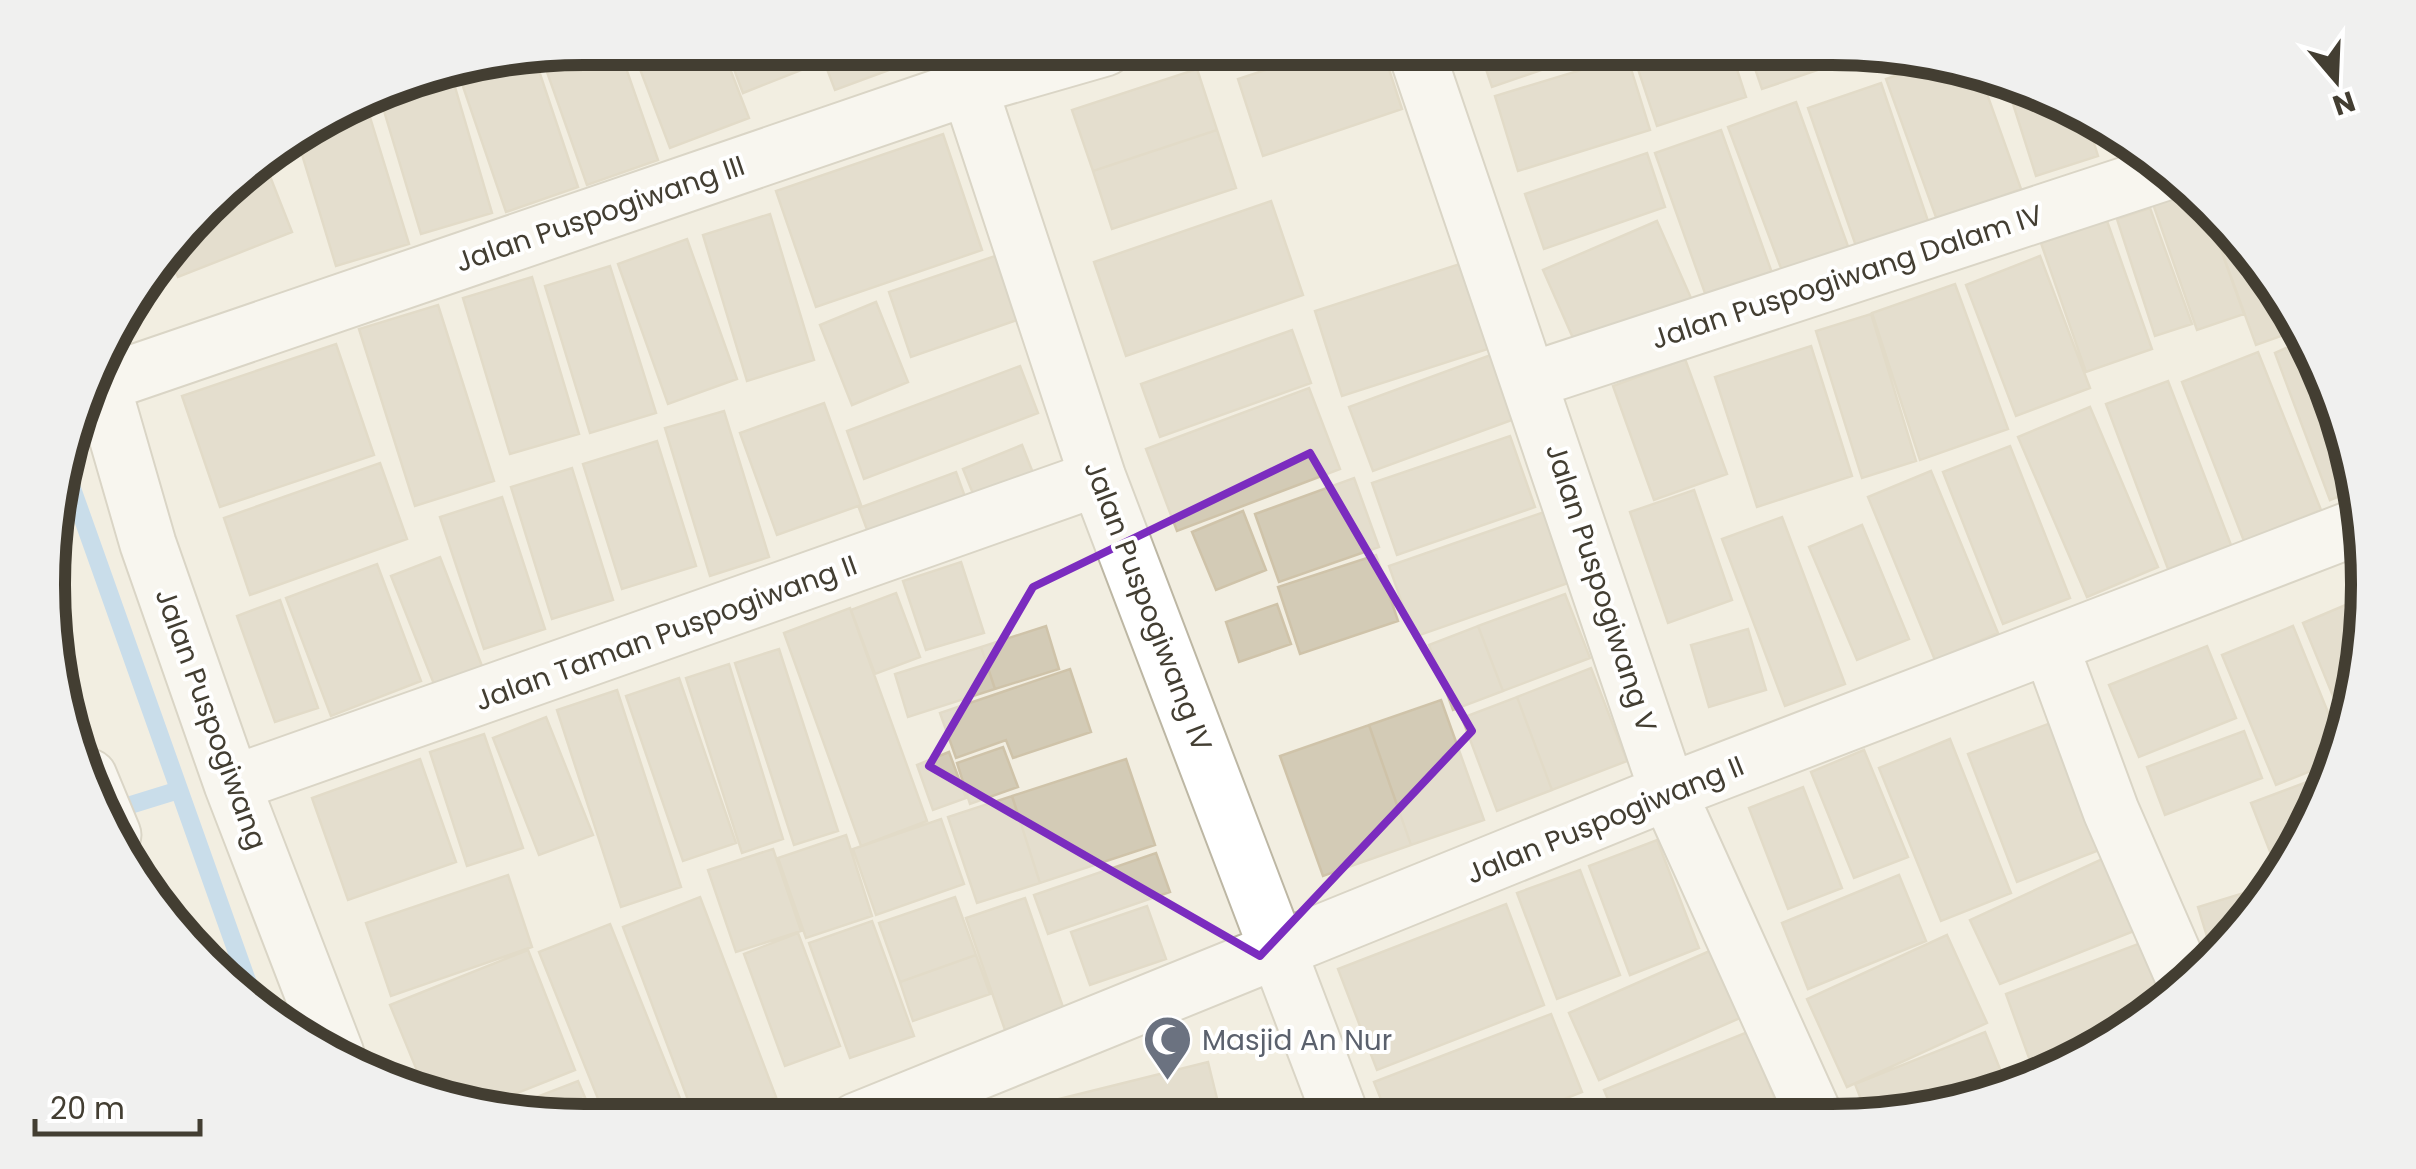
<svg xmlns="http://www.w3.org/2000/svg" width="2416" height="1169" viewBox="0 0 2416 1169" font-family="Poppins,sans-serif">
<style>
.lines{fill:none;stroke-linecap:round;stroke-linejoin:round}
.stream{stroke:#98c7f4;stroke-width:18}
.building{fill:#d3cbb6;stroke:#cfc3a9;stroke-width:2.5}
.street-casing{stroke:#bdb7a4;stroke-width:59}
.street{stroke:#fff;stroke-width:55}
.marked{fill:none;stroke:#7b2cbf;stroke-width:8;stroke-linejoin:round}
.labels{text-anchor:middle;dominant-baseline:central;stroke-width:8;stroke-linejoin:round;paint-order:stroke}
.street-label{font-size:28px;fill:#433e32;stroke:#fff}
.worship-label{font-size:28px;fill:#5b616d;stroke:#fff;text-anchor:start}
.rim{fill:none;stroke:#433e32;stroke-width:12}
</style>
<rect width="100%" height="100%" fill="#f2eee1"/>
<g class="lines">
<path class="stream" d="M64,466L255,1003
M111,811L179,790"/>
</g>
<path class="building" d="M584,48H619L658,160L587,185L541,55Z
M632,48H722L749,118L670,148Z
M726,48H814L819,63L743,93Z
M819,48H881L889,70L835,90Z
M888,48H948L895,67Z
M1333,48H1382L1402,109L1263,156L1238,79Z
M1479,48H1605L1492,87Z
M1631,48H1730L1746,97L1657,126Z
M1748,48H1832L1838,63L1762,89Z
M534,56L578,187L506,212L457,69Z
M1627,56L1650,130L1518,171L1495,96Z
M1923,66L1981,77L2021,189L1937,220L1886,79Z
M1197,69L1217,130L1093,171L1072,110Z
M450,70L492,213L421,234L379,94L411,76Z
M2006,82L2038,89L2087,121L2098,156L2036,176Z
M1881,83L1929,224L1857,249L1808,108Z
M365,101L409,244L336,266L297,138Z
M1796,102L1850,252L1784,276L1728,127Z
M1217,130L1236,188L1112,229L1093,171Z
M1721,130L1772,273L1706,296L1655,153Z
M943,134L982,250L816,307L776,191Z
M2110,137L2133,153L2119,159Z
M1647,153L1665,207L1544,249L1525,194Z
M262,156L292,232L178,277L168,254Z
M2187,189L2203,200L2244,314L2197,330L2152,201Z
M2203,200L2212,205L2295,331L2256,345Z
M1271,201L1303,295L1126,356L1094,262Z
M2150,208L2192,324L2155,336L2117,219Z
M770,214L814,360L747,381L703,235Z
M1657,221L1691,298L1577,347L1543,270Z
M2107,221L2152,349L2086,372L2041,243Z
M687,239L737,379L668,404L618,264Z
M995,256L1017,320L911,357L889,292Z
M2040,256L2090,388L2016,416L1966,285Z
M1469,261L1497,346L1342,396L1315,311Z
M610,266L656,413L590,433L545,286Z
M532,277L579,434L510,454L463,298Z
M1955,284L2008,429L1920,460L1872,313Z
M876,302L908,382L852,405L820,325Z
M438,305L494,481L415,506L359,329Z
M1871,314L1916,461L1862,478L1816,331Z
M1292,330L1311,383L1160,437L1141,384Z
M2302,341L2328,380L2350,492L2330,500L2275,353Z
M336,344L374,455L220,507L182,396Z
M1811,346L1852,476L1757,507L1715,377Z
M2258,352L2321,510L2244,541L2182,382Z
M1496,353L1520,417L1373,471L1349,407Z
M1685,359L1727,474L1654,500L1613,386Z
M1020,366L1038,413L864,479L847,431Z
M2168,381L2231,545L2168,569L2106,404Z
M1309,388L1340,469L1177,531L1146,449Z
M824,403L861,505L777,535L740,433Z
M2090,407L2158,567L2087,597L2018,437Z
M724,411L769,557L710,576L665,428Z
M1510,436L1535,507L1397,555L1372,483Z
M657,441L696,566L622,589L583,464Z
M1022,445L1037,483L978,506L963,469Z
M2010,446L2070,598L2003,624L1943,472Z
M380,463L407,539L250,595L224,518Z
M572,468L613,600L552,619L511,487Z
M1931,471L1998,633L1935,660L1868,497Z
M956,472L973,519L876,554L859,508Z
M1354,478L1379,547L1279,582L1255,514Z
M1694,490L1732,600L1668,623L1630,512Z
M502,497L545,629L484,649L440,517Z
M1243,511L1266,570L1216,590L1192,532Z
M1547,511L1571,582L1414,637L1389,566Z
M1782,517L1845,684L1785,706L1722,539Z
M1862,525L1909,639L1857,660L1809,547Z
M1376,555L1398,621L1300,654L1278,587Z
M440,557L482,666L434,684L391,576Z
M961,562L984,633L926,650L903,581Z
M377,564L421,681L331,716L286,598Z
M896,593L920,657L875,674L851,610Z
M1565,594L1590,658L1503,691L1478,626Z
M2360,599L2364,608L2342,718L2303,623Z
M280,600L318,708L275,722L237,616Z
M1277,604L1291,644L1239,662L1226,622Z
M850,608L927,821L861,846L784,633Z
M1046,626L1059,669L995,689L981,647Z
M1478,626L1503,691L1453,710L1429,645Z
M2293,626L2338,737L2333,762L2276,785L2222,655Z
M1748,629L1766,690L1709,707L1691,645Z
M2207,646L2236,718L2139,757L2109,685Z
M981,647L995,689L908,717L895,674Z
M779,649L838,831L794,845L735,663Z
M729,664L783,839L742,853L686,678Z
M1591,668L1627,761L1552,790L1517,697Z
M1070,669L1091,732L1013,758L1006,740L956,758L940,713Z
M679,678L736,843L683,861L626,696Z
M617,690L681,887L621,907L557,710Z
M1517,697L1552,790L1497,811L1462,718Z
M1441,700L1484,820L1411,845L1369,725Z
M546,717L593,835L539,855L493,738Z
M2064,718L2112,845L2017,882L1968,754Z
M1369,725L1411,845L1323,876L1280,756Z
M2244,731L2262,778L2165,815L2147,767Z
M484,734L523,848L467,866L430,752Z
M1950,739L2011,893L1941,921L1879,768Z
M1003,747L1018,787L970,804L957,763Z
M1864,750L1908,857L1854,878L1811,772Z
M949,752L966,798L933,810L917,765Z
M420,759L456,862L348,900L312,798Z
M1126,759L1155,845L1040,883L1012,796Z
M2331,773L2327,791L2278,872L2251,803Z
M1803,787L1842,888L1788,909L1749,808Z
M1012,796L1040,883L977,903L948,817Z
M941,819L964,884L876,915L853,849Z
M846,835L872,916L806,938L778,858Z
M1657,840L1699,948L1630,975L1589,866Z
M773,849L801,931L736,952L708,870Z
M1156,853L1170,892L1048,934L1034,895Z
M2109,856L2139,929L2000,984L1970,920Z
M1580,870L1620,975L1557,999L1517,893Z
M508,875L532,947L391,996L366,923Z
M1899,875L1926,941L1808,989L1782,923Z
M2273,884L2257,912L2213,956L2198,907Z
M700,897L776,1097L714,1121H696L623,927Z
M955,897L976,955L900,982L879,923Z
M1025,898L1064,1010L1005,1030L966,918Z
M1506,904L1544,1005L1377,1070L1338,969Z
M1147,906L1166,959L1090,985L1071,932Z
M872,921L914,1036L850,1058L809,943Z
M610,924L689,1121H607L539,952Z
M798,933L840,1046L785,1066L744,954Z
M1947,935L1987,1023L1847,1087L1807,999Z
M2154,938L2175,994L2158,1011L2032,1066L2006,994Z
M528,950L575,1070L492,1103L425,1090L390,1005Z
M1712,950L1742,1017L1599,1080L1569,1013Z
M976,955L990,994L913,1021L900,982Z
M1551,1014L1582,1092L1516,1118L1389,1119L1374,1082Z
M1748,1032L1777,1105L1747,1117L1616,1118L1604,1090Z
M1985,1032L2008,1089L1902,1117H1868L1855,1084Z
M1208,1062L1222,1119L1038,1120L1035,1105Z
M578,1081L595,1121L511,1107Z
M1584,1105L1589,1118H1552Z"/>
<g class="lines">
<defs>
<path id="street" d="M1415,48L1668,792L1815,1117
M969,87L1098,478L1342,1119
M100,378L148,544L232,784L336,1054
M1532,380L2163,173
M96,386L969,87L1105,48
M2051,648L2111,811L2186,983
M89,777L113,835
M232,784L1098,478
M856,1121L1668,792L2357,527"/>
</defs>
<use href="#street" class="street-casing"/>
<use href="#street" class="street"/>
</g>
<path d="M0 0H2416V1169H0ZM1310,453L1472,731L1260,956L929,766L1033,587Z" fill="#f2eee1" fill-opacity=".55" fill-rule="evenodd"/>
<path class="marked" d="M1310,453L1472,731L1260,956L929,766L1033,587Z"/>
<defs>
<symbol id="mosque-pin" viewBox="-11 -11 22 30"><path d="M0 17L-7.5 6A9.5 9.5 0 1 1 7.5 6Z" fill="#6b7280" stroke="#fff"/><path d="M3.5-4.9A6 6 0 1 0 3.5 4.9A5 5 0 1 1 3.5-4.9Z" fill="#fff"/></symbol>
</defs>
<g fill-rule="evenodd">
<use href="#mosque-pin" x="1140" y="1012" width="55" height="75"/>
</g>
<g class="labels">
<g class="street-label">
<text transform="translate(600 214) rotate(-19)">Jalan Puspogiwang III</text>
<text transform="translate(1847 277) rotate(-18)">Jalan Puspogiwang Dalam IV</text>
<text transform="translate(1601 588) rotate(72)">Jalan Puspogiwang V</text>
<text transform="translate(1148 606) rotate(69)">Jalan Puspogiwang IV</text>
<text transform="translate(666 633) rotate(-20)">Jalan Taman Puspogiwang II</text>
<text transform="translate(211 719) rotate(70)">Jalan Puspogiwang</text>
<text transform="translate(1605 820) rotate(-22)">Jalan Puspogiwang II</text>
</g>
<g class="worship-label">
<text x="1202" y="1040">Masjid An Nur</text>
</g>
</g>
<path d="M0 0H2416V1169H0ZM584 65H1832A519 519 0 0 1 2351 584V585A519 519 0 0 1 1832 1104H584A519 519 0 0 1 65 585V584A519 519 0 0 1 584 65Z" fill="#f0f0ef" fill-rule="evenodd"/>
<path class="rim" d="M584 65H1832A519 519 0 0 1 2351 584V585A519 519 0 0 1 1832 1104H584A519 519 0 0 1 65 585V584A519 519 0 0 1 584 65Z"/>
<g transform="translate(2336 80) rotate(161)" stroke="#ffffff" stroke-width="8" paint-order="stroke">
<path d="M0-8L18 38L0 25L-18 38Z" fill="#433e32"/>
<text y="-15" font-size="28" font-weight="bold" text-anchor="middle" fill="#433e32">N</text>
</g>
<path d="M35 1119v15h165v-15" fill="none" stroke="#433e32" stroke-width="5"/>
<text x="50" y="1119" font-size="30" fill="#433e32" stroke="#ffffff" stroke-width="8" paint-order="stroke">20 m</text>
</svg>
